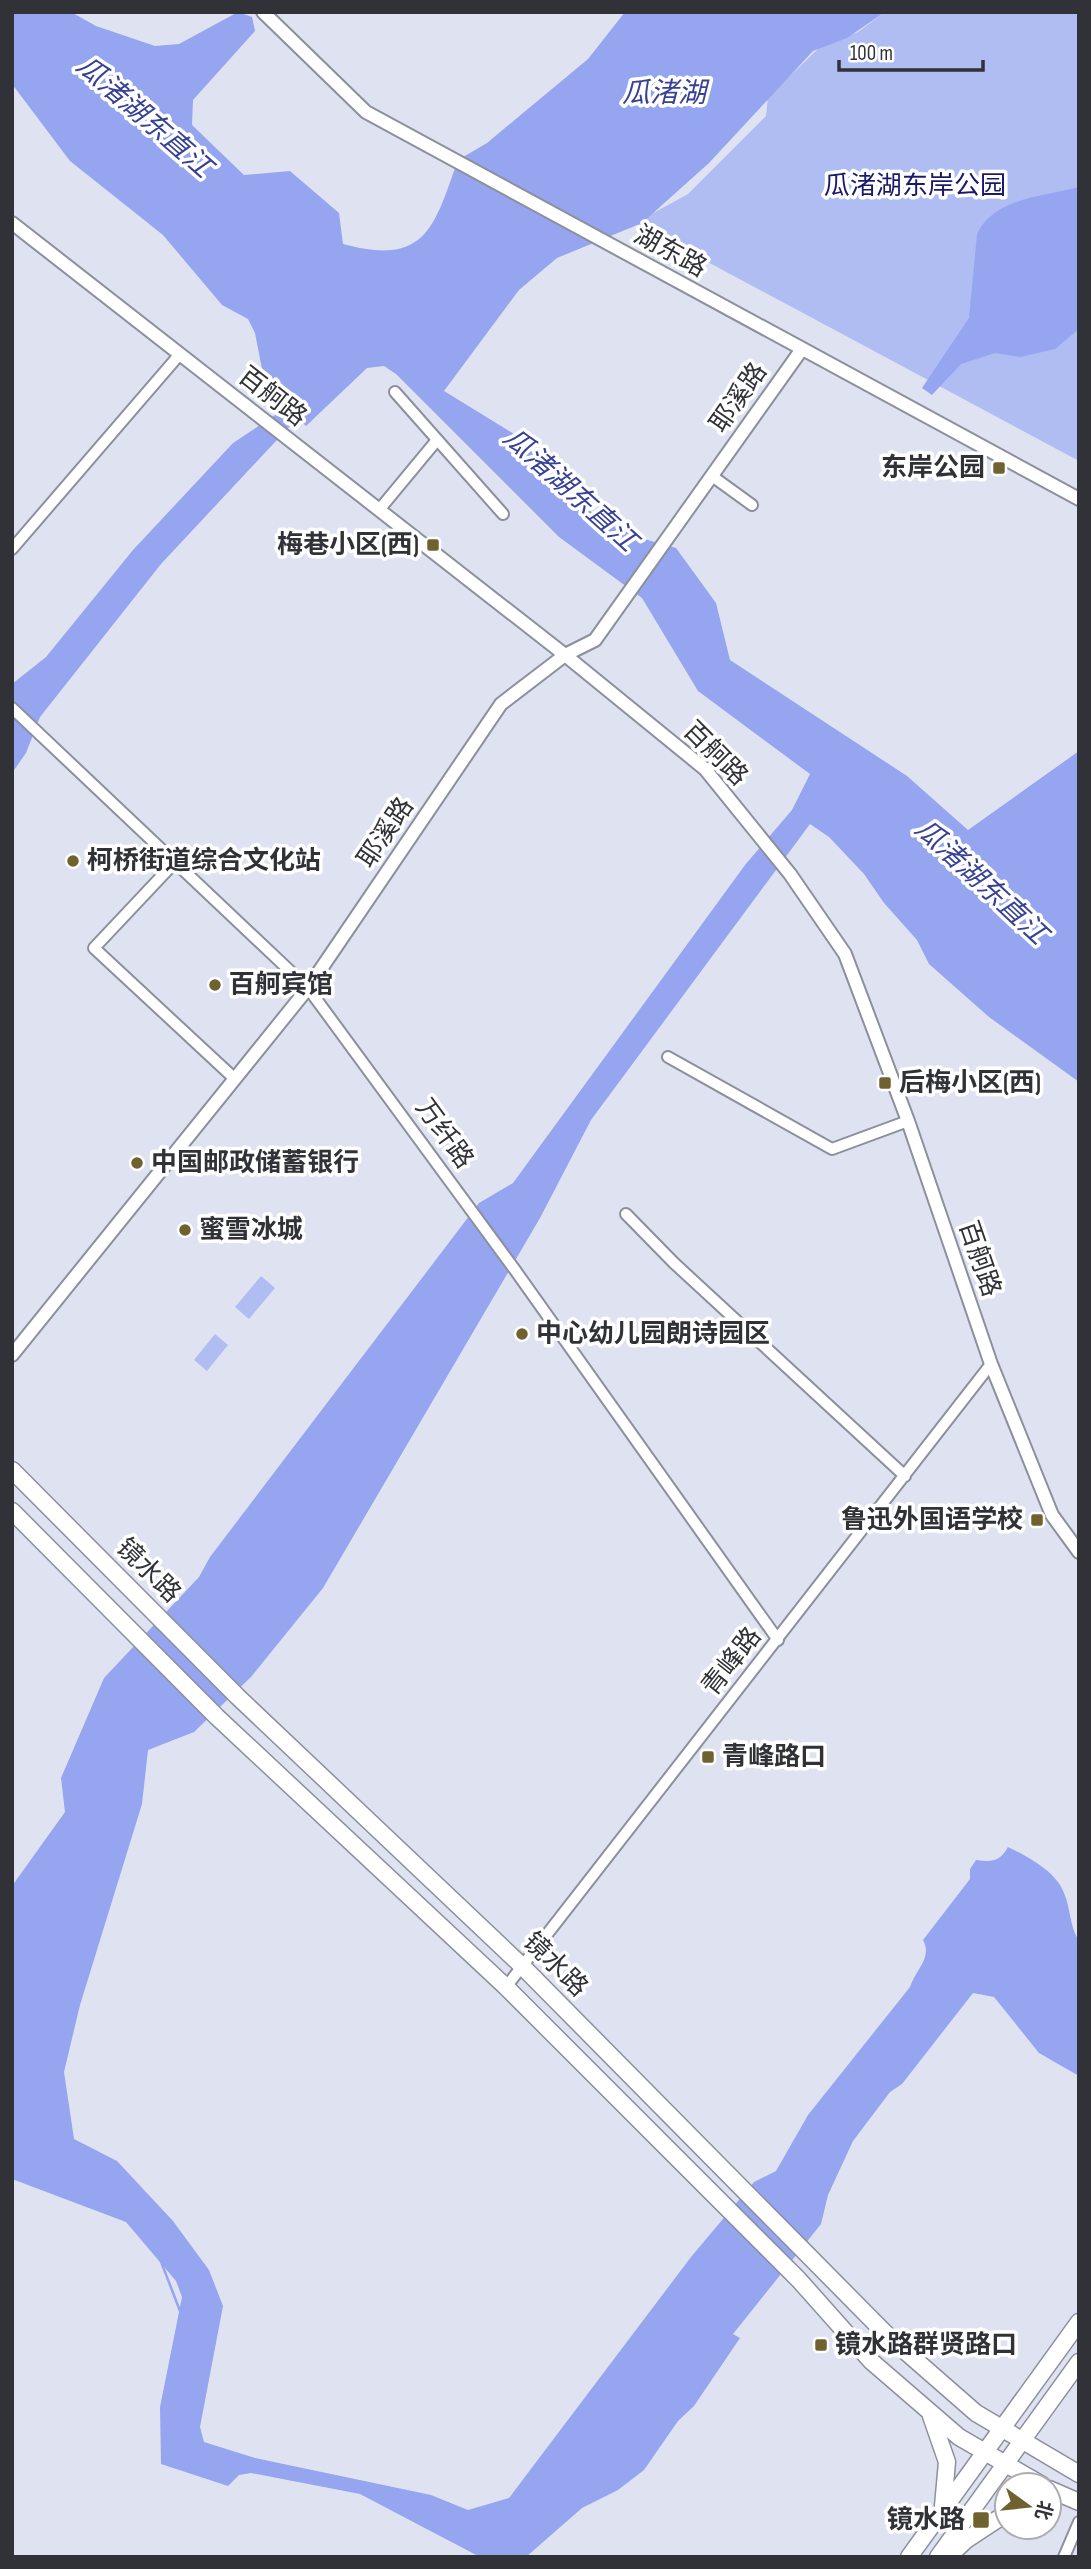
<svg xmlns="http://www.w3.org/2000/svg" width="1091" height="2569" viewBox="0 0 1091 2569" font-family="'Sofia Sans Condensed','Noto Sans SC',sans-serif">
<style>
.green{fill:#afbdf3}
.water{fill:#95a5ef}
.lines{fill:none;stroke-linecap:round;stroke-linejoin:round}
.stream{stroke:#95a5ef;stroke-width:2.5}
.minor-casing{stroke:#8c8f9c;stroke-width:14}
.tertiary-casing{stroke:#8c8f9c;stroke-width:16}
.primary-casing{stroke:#8c8f9c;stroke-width:19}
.minor{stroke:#fff;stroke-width:10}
.tertiary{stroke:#fff;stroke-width:12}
.primary{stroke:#fff;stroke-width:16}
.poi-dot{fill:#70622f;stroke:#fff;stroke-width:2.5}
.labels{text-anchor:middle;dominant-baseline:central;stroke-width:7;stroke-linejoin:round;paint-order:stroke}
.park-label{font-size:26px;fill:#1a196c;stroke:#fff}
.street-label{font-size:26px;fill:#303237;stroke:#fff}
.poi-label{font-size:26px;font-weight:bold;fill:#303237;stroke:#fff;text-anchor:start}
.water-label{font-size:28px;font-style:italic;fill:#374196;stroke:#fff}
</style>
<rect width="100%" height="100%" fill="#dfe3f1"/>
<path class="green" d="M885,12H1079V461L635,223L688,194L766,116L768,97L820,47L858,32Z
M261,1276L275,1288L249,1319L235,1307Z
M215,1334L228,1345L207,1371L194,1360Z"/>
<path class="water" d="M12,12H71L96,26L155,46L179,44L238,12L252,17L255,31L193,100L192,125L244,175L290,171L339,213L343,244C427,267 434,226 458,160L487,143L588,59L625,12H885L847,38L813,51L709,163L642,223L557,258L519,290L444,391L519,437L576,503L634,536L676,548L716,603L730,660L907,776L968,830L1079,751V1082L989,1017L929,964L917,940L884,903L864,874L829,837L810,824L591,1120L540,1218L323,1588L251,1677L194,1732L148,1750L142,1804L80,2005L64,2072L74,2139L117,2161L173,2221L209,2270L223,2306L200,2427L204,2442L255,2458L431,2495L468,2510L509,2498L691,2257L754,2182L776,2171L808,2115L910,1987C915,1970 933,1958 923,1940L970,1879V1869L976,1860C991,1862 1000,1862 1008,1847C1028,1857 1056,1871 1064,1893C1071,1909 1069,1925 1079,1941V2076L1039,2053L994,1997L973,1993L902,2084L890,2092L853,2141L828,2195L821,2224L733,2334L740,2338L694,2406L678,2421L644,2470L618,2490L582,2508L526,2557H480L360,2494L251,2473L239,2475L228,2486L161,2464L160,2407L182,2297L176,2281L126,2222L12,2179V1886L65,1812L61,1778L104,1678L199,1577L210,1557L479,1203L513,1183L745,865L792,810L810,774L698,691L642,598L559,537L396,374L384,366L367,368L306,426L302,422L290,426L161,564L40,717L26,753L12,773V684L46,657L133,550L233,443L292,404L262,369L255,333L248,319L222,305L163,235L70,161L12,84Z
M1079,187V329L1055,349L1020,357L995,353L961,364L932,395L922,388L969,318L977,234C993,198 1045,196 1079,187Z"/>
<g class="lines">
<path class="stream" d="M160,2259L180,2311"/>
<defs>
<path id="minor" d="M395,392L503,514
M712,476L752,505
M379,510L437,440
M12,549L180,354
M12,708L308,988L515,1270L778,1640
M175,862L94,948L235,1079
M668,1057L832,1149L908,1121
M626,1214L674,1263L905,1476
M506,1987L991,1364
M1064,2557L1079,2522"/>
<path id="tertiary" d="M263,12L366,112L1079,499
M12,223L565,655L705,769L790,874L845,954L908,1121L991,1364L1052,1515L1079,1552
M12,1355L308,988L501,704L565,655L595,640L802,349"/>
<path id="primary" d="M12,1470L238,1697L522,1966L889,2337L976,2413L1079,2474
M12,1511L217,1717L506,1987L799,2280L871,2361L959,2437L1042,2485
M931,2416L947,2462L943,2506
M1049,2489L1079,2502
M909,2557L1079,2322
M938,2557L1079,2362
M948,2557L966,2540L1007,2513"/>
</defs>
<use href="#minor" class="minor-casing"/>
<use href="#tertiary" class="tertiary-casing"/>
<use href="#primary" class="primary-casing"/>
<use href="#minor" class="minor"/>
<use href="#tertiary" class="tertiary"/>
<use href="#primary" class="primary"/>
</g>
<g class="poi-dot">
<rect x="992" y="461" width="14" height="14" rx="3.5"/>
<rect x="426" y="538" width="14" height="14" rx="3.5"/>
<circle cx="73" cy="861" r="7"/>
<circle cx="215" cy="985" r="7"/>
<rect x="878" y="1076" width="14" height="14" rx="3.5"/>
<circle cx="137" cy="1163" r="7"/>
<circle cx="185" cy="1230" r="7"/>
<circle cx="522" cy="1334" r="7"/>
<rect x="1030" y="1513" width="14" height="14" rx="3.5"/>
<rect x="701" y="1750" width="14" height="14" rx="3.5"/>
<rect x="814" y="2338" width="14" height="14" rx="3.5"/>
<rect x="972" y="2511" width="18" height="18" rx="3.5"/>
</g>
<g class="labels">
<g class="park-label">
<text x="915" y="186">瓜渚湖东岸公园</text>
</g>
<g class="street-label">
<text transform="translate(670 252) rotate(29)">湖东路</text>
<text transform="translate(272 397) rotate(38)">百舸路</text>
<text transform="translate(739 398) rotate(-55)">耶溪路</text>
<text transform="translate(715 754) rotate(45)">百舸路</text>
<text transform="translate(386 833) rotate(-56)">耶溪路</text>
<text transform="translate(444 1134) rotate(54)">万纤路</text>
<text transform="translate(979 1259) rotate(71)">百舸路</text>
<text transform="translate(148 1571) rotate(45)">镜水路</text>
<text transform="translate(732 1662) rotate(-52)">青峰路</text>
<text transform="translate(555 1965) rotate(45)">镜水路</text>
</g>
<g class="poi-label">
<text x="985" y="468" text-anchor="end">东岸公园</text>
<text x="419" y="545" text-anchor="end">梅巷小区(西)</text>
<text x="87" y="861">柯桥街道综合文化站</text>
<text x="229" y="985">百舸宾馆</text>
<text x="899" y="1083">后梅小区(西)</text>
<text x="151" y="1163">中国邮政储蓄银行</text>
<text x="199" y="1230">蜜雪冰城</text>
<text x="536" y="1334">中心幼儿园朗诗园区</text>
<text x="1023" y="1520" text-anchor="end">鲁迅外国语学校</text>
<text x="722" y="1757">青峰路口</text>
<text x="835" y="2345">镜水路群贤路口</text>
<text x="965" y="2520" text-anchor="end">镜水路</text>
</g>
<g class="water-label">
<text x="664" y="93">瓜渚湖</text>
<text transform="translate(144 117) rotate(41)">瓜渚湖东直江</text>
<text transform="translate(570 490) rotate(42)">瓜渚湖东直江</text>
<text transform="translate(981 882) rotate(43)">瓜渚湖东直江</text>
</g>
</g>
<rect width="1091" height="2569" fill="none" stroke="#303237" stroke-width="28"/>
<g transform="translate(1028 2506) rotate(105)"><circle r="33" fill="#ffffff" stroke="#acadaf" stroke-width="2"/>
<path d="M0-5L12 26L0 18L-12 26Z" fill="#70622f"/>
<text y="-10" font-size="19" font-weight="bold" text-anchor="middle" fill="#303237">北</text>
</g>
<path d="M839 60v10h144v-10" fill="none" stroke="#303237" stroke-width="3.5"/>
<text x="850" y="60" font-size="21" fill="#303237" stroke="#ffffff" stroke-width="5" paint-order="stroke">100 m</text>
</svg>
